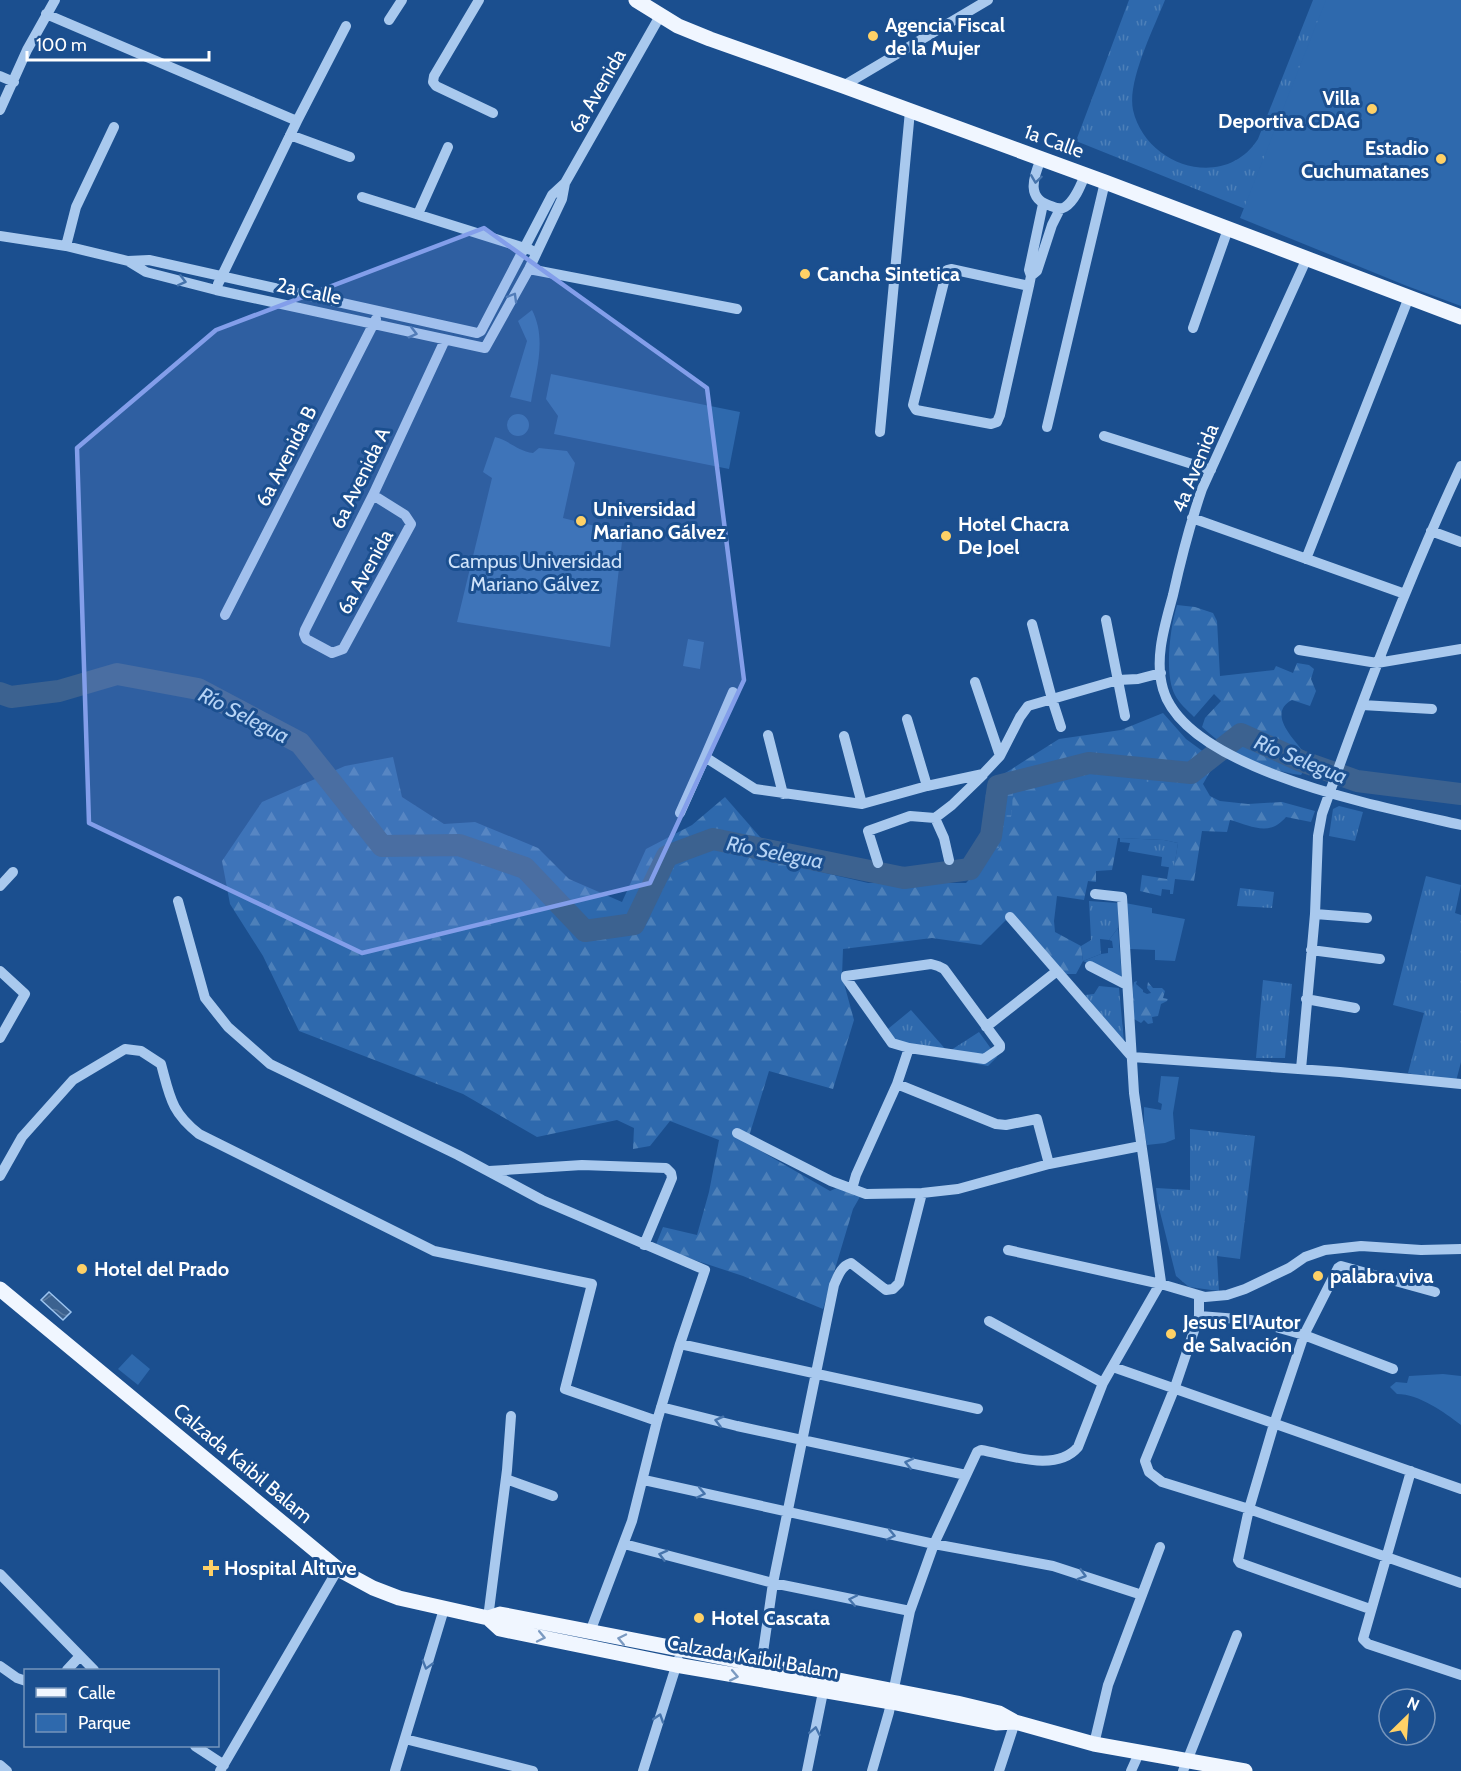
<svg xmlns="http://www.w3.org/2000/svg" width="1461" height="1771" viewBox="0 0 1461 1771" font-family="Cabin,sans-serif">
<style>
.grass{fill:url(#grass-tufts)}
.forest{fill:url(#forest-firs)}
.wetland{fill:url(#wetland-marsh)}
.park{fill:#2e69ad}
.water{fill:url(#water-waves);stroke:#9cc4f0;stroke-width:1.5}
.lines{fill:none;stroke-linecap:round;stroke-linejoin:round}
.river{stroke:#3c6290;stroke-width:22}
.minor{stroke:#a9c9ee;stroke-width:10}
.major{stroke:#f0f6ff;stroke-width:15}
.oneway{stroke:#4674ac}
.oneway2{stroke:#7b9ac1}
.marked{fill:#839eea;fill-opacity:0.2;stroke:#839eea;stroke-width:4.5;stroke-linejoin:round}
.poi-dot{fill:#ffd166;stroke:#1b4f8f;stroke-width:2}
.labels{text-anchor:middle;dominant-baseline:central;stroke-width:6;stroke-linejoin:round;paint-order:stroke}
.poi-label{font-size:20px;font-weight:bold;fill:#fff;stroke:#1b4f8f;text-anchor:start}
.street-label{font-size:20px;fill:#fff;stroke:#1b4f8f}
.park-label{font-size:20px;fill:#cfe3fa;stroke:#1b4f8f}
.water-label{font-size:21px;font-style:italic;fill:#b5d3f5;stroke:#1b4f8f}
</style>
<defs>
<pattern id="grass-tufts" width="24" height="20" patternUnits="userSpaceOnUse" patternTransform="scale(1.5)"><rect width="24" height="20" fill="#2e69ad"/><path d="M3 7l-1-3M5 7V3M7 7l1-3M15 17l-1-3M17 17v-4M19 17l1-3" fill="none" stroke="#4d80b9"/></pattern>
<pattern id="forest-firs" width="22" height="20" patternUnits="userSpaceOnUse" patternTransform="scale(1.5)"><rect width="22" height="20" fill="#2e69ad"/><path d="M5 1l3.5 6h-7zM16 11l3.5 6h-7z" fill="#4d80b9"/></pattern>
<pattern id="wetland-marsh" width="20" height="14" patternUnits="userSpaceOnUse" patternTransform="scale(1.5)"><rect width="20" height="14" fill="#2e69ad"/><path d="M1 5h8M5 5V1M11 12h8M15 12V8" fill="none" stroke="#4d80b9"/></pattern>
<pattern id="water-waves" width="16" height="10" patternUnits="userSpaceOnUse" patternTransform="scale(1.5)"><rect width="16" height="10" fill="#3c6290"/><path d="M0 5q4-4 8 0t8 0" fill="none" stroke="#597aa1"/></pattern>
</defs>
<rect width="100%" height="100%" fill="#1b4f8f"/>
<path class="grass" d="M1129,0H1165C1154,28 1127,81 1133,110C1146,167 1225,191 1258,139L1313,0H1334L1248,210L1076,141Z
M1339,806L1363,812L1355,841L1329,836L1333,809Z
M1120,838L1164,840L1178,843L1174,868L1161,866L1162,857L1128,851L1130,843L1120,842Z
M1426,876L1461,885L1455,913L1461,915V1062L1455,1085L1408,1073L1424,1013L1393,1005Z
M1240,888L1274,892L1272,908L1237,906Z
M1089,901L1118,903V928L1109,940L1100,939L1101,954L1083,961L1081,946L1091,940Z
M1263,980L1292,984L1285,1058H1256Z
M1099,986L1119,988L1124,1042L1085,995L1094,994Z
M911,1010L948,1052L979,1032L997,1057L988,1066L896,1049L883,1033Z
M1190,1129L1255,1136L1240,1259L1217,1256L1219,1291L1189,1287L1176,1276L1157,1200L1156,1188L1190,1190Z"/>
<path class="forest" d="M1177,605L1195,607L1213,613L1217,621L1220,676L1274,670L1276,666L1293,673L1297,663L1309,665L1314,669L1311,679L1316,691L1310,706L1292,700C1266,714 1295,740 1306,755L1304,770L1301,775C1265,771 1229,752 1202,727L1205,718L1221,701L1214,694L1194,717C1187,710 1179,703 1175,695C1164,675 1170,627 1177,605Z
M1163,713L1186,739L1216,761L1203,784L1210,796L1220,801L1248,804L1282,802L1315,811L1311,822L1286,817C1269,837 1252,826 1230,820L1227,832L1202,831L1194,881L1175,879L1173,894H1170V890L1162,889L1161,896L1140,891L1142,875L1167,879L1169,867H1174L1178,843L1164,840L1118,838L1112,870L1096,871V882L1088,881L1084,900L1057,896L1054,921L1055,932L1081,946L1083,961L1076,974H1066L1011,915L981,945L932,938L843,949L842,976L854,1020L833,1089L769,1071L747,1143L830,1191L846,1184L861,1195L853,1209L823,1309L743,1276L655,1247L663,1227L697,1235L709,1192L719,1140L670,1121L650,1146L633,1149L634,1128L617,1120L537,1137L463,1094L299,1031L263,956L230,904L222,861L262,802L345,766L393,757L402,797L444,824L475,822L538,848L569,879L622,902L646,849L692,825L725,797L760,837L800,867L868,883H966L1000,847L987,802L1002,775L1059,739L1121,730Z
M1137,981L1136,984L1143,990V992L1147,994L1151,993L1147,988L1148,982L1153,988H1162L1165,991L1163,998L1168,999L1167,1001L1161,1004L1158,1016L1152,1017L1153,1023L1148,1024L1144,1020L1141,1023L1134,1019L1132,993L1134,982Z"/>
<path class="wetland" d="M1211,752L1216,757L1207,768L1190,783H1156L1087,774L1041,784L1013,792C1012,802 1013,812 1010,821C1005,844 991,862 975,879L915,886L778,858L710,850L676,867L647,917L634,924L627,923L635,911L658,859L672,848L713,835L774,843L802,855L879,870L913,872L969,865L980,844L986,794L999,781L1086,760L1191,768Z"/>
<path class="park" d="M1326,0H1461V306L1407,286L1240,218Z
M532,310C547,339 536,371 531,402L510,397L527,341L518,321Z
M551,374L740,412L729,469L554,434L558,416L546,399Z
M507 425a11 11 0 1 1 22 0a11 11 0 1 1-22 0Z
M495,437C510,441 518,451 533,453L539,448L567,451L575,463L563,518L623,533L610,647L457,622L492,478L483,472Z
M688,639L704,642L700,669L683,666Z
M1125,903L1152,908V913L1185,919L1175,961L1155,960V950L1130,949Z
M1118,928L1122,979L1083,961L1101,954L1108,953V948H1113L1112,941L1109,940Z
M1161,1076L1179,1077L1173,1113L1175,1139L1165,1143L1147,1145L1144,1130V1107L1161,1110L1162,1104L1158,1102Z
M132,1354L150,1369L138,1385L118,1369Z
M1443,1374L1461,1376V1425C1444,1412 1419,1394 1397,1394L1390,1387L1396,1382L1407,1383L1409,1376Z"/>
<path class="water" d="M49,1292L71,1312L63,1320L41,1300Z"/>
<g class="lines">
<path class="river" d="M0,693L11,697L59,691L117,674L198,689L300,743L382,846L459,845L525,868L585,931L634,924L667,856L713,839L904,878L970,869L991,836L998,786L1089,763L1191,773L1241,734L1301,761L1357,781L1461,794"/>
<path class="minor" d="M479,0L434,76L433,82L436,86L493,113
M46,14L297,121
M389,20L402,0
M0,76L14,82
M843,86L988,0
M0,110L27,50L55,0
M290,135L350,157
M1041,159C1033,178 1026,199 1051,206C1056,208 1060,210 1065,207C1075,201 1081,185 1085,175
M362,197L531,250
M418,214L448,147
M0,236L66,246L128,261L146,272L216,290L485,348L529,269L562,199L565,183
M66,246L76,207L114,127
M1307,258L1202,489C1190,524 1181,559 1173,595C1165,625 1154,658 1163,689C1186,771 1388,808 1461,825
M128,261L149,260L477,333L481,331L552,195L565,183L660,16
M529,269L737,309
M1031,276L1037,271L1052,225L1060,209
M218,284L297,121L346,26
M1029,286L951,269L947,270L913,405L916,410L991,424L997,422L1000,415L1029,286L1031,276L1029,270L1043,204
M1193,328L1228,229
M1047,427L1105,182
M880,432L910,111
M1104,436L1211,470
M373,495L405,515L411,524L343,649L332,653L306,639L304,634L305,630L373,495L445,340
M1192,518L1405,594
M1431,531L1461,542
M1306,559L1409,297
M225,615L376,319
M1106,620L1125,716
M1032,624L1052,699L1061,727
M1299,650L1377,663L1461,649
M975,682L1000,756
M733,692L705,757L755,789L862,804L927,786L983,774L1000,756L1020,717L1028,706L1118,680L1138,679L1161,673
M1362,705L1432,709
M907,719L927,786
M768,735L783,794
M844,736L862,804
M680,813L705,757
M935,818L944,838L949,860
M878,863L868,831L910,816L935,818L952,805L983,775
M0,886L13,872
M178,901L205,998L228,1027L270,1064L458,1155L542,1200L705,1270L680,1344L657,1421L632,1521L590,1632
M1315,914L1367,918
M1010,917L1132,1057L1340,1072L1461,1084
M1311,950L1380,959
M931,964L938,966L944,969L1000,1045V1048L984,1059L909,1048L892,1043L846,978V976Z
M1090,966L1127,985
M0,971L25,994L0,1038
M1306,999L1355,1008
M986,1027L1057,971
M1301,1069L1315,914L1318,836L1322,814C1364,696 1408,579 1461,466
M897,1084L996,1124L1006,1125L1037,1119L1049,1164
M737,1133L831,1181L866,1194L922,1193L958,1189L1049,1164L1141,1146
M489,1171L582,1165L666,1168L671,1173L672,1178L644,1245
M0,1176L22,1137L73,1080L125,1049L141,1051L161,1064C170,1097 171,1112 199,1134L434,1251L592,1284L565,1389L657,1421
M852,1189L856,1175L897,1084L909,1048
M1008,1250L1161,1284L1205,1297L1227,1295L1245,1289L1289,1268L1305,1257L1325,1250L1361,1246L1421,1250L1461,1249
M1199,1296V1316L1175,1387L1145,1461L1149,1472L1162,1482L1249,1509L1461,1583
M1199,1316L1251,1320L1304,1335L1393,1369
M989,1321L1103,1383
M680,1344L978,1409
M1113,1367L1461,1489
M661,1407L737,1426L966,1475
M1411,1471L1363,1639L1368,1644L1461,1675
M506,1479L553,1496
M644,1480L934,1544L1053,1566L1142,1595
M624,1544L773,1583L910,1611
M0,1574L94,1670
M1370,1609L1240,1563L1238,1560L1249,1509L1274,1424L1304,1335L1338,1268L1341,1266L1435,1292
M488,1618L507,1470L511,1416
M0,1666L17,1678L26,1681
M761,1666L773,1583L834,1285C838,1276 841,1266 851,1263L886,1290L893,1289L899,1283L922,1193
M67,1670L80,1656
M405,1739L533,1771
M1094,1744L1108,1685L1160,1547
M195,1746L224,1765
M0,1765L7,1771
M220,1771L338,1569
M395,1771L444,1609
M643,1771L678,1660
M807,1771L823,1692
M872,1771L889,1712L910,1611L934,1544L977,1452L981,1450C1010,1455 1056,1473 1078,1447L1103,1383L1161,1282L1134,1093L1122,897L1095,894
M999,1771L1015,1722
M1131,1771L1140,1751
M1183,1771L1237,1635"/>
<path class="major" d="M636,0L678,26L710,39L843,86L1105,182L1461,317
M0,1289L338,1569L373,1588L399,1598L488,1618L500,1614L957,1703L999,1713L1015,1722L1094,1744L1245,1771
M488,1618L500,1629L676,1665L891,1702L996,1723L1015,1722"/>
</g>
<defs><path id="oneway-chevron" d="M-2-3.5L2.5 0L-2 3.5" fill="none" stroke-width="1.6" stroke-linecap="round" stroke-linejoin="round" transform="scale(1.5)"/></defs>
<g class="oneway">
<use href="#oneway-chevron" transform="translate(1036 179) rotate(98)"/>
<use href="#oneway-chevron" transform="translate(182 281) rotate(14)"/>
<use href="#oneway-chevron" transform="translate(513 297) rotate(-60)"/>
<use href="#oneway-chevron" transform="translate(413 333) rotate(14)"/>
<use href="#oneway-chevron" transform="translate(719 1421) rotate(-166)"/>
<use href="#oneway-chevron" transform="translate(909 1463) rotate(-167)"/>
<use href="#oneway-chevron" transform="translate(701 1493) rotate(12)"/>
<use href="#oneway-chevron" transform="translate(891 1535) rotate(12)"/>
<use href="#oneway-chevron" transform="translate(663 1555) rotate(-165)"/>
<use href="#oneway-chevron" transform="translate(1082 1575) rotate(16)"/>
<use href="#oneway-chevron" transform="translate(853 1600) rotate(-168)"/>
<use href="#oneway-chevron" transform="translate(427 1665) rotate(106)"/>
<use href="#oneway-chevron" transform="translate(659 1718) rotate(-72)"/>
<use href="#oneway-chevron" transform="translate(815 1731) rotate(-79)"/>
</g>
<g class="oneway2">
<use href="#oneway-chevron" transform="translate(541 1637) rotate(12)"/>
<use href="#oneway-chevron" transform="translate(622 1639) rotate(-168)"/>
<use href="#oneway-chevron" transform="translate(734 1676) rotate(11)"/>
</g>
<path class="marked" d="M484,228L707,388L744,680L650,883L362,953L89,823L77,448L216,330Z"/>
<g class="poi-dot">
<circle cx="873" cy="36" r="6"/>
<circle cx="1372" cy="109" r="6"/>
<circle cx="1441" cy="159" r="6"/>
<circle cx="805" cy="274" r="6"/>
<circle cx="581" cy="521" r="6"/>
<circle cx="946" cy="536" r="6"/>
<circle cx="82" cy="1269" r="6"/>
<circle cx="1318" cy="1276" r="6"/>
<circle cx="1171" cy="1334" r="6"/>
<path d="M208 1559h6v6h6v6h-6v6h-6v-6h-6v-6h6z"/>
<circle cx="699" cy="1618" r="6"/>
</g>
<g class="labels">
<g class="poi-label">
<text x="885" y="25">Agencia Fiscal<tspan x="885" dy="23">de la Mujer</tspan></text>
<text x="1360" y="98" text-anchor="end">Villa<tspan x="1360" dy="23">Deportiva CDAG</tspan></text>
<text x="1429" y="148" text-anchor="end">Estadio<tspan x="1429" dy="23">Cuchumatanes</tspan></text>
<text x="817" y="274">Cancha Sintetica</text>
<text x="593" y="509">Universidad<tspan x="593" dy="23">Mariano Gálvez</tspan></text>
<text x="958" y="524">Hotel Chacra<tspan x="958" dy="23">De Joel</tspan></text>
<text x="94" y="1269">Hotel del Prado</text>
<text x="1330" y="1276">palabra viva</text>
<text x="1183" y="1322">Jesus El Autor<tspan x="1183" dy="23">de Salvación</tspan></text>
<text x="224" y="1568">Hospital Altuve</text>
<text x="711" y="1618">Hotel Cascata</text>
</g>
<g class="street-label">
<text transform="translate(597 91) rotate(-60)">6a Avenida</text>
<text transform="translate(1054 141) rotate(20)">1a Calle</text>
<text transform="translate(309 291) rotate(12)">2a Calle</text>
<text transform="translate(286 456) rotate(-63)">6a Avenida B</text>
<text transform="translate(1195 468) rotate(-68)">4a Avenida</text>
<text transform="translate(360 478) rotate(-64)">6a Avenida A</text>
<text transform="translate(365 572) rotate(-61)">6a Avenida</text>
<text transform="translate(243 1463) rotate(40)">Calzada Kaibil Balam</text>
<text transform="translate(753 1657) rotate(10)">Calzada Kaibil Balam</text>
</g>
<g class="park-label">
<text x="535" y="561">Campus Universidad<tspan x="535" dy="23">Mariano Gálvez</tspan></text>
</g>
<g class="water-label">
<text transform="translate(244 715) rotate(27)">Río Selegua</text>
<text transform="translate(1301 759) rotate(22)">Río Selegua</text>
<text transform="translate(775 852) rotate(11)">Río Selegua</text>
</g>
</g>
<rect x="24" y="1669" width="195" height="78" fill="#1b4f8f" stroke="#7695bc" stroke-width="1.5"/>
<rect x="36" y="1688" width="30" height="9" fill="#f0f6ff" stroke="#7695bc" stroke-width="1.5"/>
<text x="78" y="1699" font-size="18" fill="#ffffff">Calle</text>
<rect x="36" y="1714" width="30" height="18" fill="#2e69ad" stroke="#7695bc" stroke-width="1.5"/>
<text x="78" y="1729" font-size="18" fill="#ffffff">Parque</text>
<g transform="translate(1407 1717) rotate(25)"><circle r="28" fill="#1b4f8f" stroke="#7695bc" stroke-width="1.5"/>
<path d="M0-4.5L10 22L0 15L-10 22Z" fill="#ffd166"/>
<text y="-9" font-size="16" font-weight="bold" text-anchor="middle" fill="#ffffff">N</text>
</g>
<path d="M27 51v9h182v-9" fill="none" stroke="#ffffff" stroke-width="3"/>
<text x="36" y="51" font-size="18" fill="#ffffff" stroke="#1b4f8f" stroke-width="4.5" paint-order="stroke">100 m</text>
</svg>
